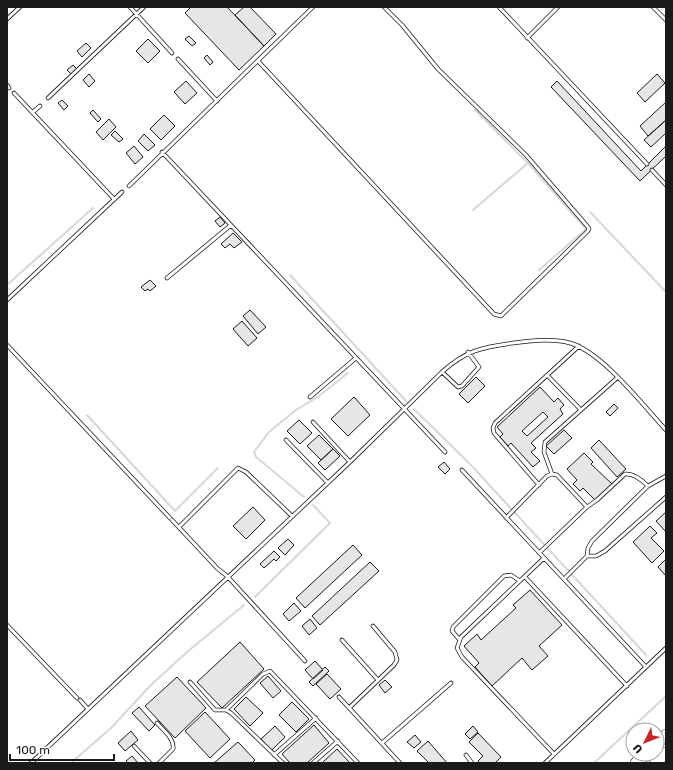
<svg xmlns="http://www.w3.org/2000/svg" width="673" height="770" viewBox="0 0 673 770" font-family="Rubik,sans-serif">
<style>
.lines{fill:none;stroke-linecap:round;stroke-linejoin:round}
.stream{stroke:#d7d7d7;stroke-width:2}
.building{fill:#e6e6e6;stroke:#1a1a1a;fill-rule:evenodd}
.lane-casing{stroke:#1a1a1a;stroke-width:4.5}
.highway-casing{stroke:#1a1a1a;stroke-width:12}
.lane{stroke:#fff;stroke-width:3}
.highway{stroke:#fff;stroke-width:11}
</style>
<rect width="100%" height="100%" fill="#fff"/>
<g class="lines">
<path class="stream" d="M528,163L586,229L539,270
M473,210L528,163L475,110
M590,212L666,292
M290,275L406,401
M7,285L93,208
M414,409L470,464L646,655
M87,415L175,511L218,468
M304,497L256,457L254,452L269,432L296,410L319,396L348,373
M255,597L330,523L313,505
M71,763L111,728L151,685L187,652L244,605
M594,763L666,696"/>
</g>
<path class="building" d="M191,7H227L264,46L239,70L185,13Z
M244,7H250L276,34L264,46L235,15Z
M189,36L196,43L192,46L185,39Z
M148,39L160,51L148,63L136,51Z
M86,43L91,48L82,57L77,51Z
M207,55L213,62L210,65L204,58Z
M73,65L77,69L71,74L67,70Z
M89,74L95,81L89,87L83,80Z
M657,74L665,83L645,102L637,93Z
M186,81L197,93L185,104L174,92Z
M557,81L641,171L666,146V156L640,181L551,87Z
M62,100L68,106L64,110L58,103Z
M666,102V120L648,136L640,126Z
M93,110L101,119L98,122L90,113Z
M164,115L175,126L161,140L150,129Z
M109,119L116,127L103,140L96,132Z
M666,120V133L651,147L644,140Z
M115,131L123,139L119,142L111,135Z
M144,134L155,145L148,151L138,141Z
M134,146L143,157L135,164L126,153Z
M220,217L225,223L220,227L215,221Z
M233,233L242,242L234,248L230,244L225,248L221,244Z
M150,280L156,286L150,291L148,289L145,291L141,287Z
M250,310L266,327L258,334L243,316Z
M242,321L257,338L248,346L233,329Z
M476,377L485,386L468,403L459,394Z
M540,387L554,402L558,398L564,405L560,409L563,414L531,443L536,448L531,452L540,461L533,467L511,443L508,446L500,437L503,434L497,427ZM543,412L548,417L527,436L522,431Z
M354,397L370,415L348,436L331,419Z
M614,404L618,408L610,416L606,412Z
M299,420L312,433L300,444L287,431Z
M564,430L572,438L554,454L546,446Z
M319,435L333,449L321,460L307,446Z
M599,440L626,469L617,477L591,448Z
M333,449L340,456L325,470L318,463Z
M584,453L593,462L591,464L612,484L595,500L583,488L580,491L573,484L577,480L567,469Z
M444,462L450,469L445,474L438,467Z
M253,507L265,520L246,539L233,526Z
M666,512V532L656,521Z
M650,526L657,533L651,538L664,551L652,563L633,542Z
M288,539L294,545L285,555L278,548Z
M353,545L362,555L305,608L296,598Z
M274,551L280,557L276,561L274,559L264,568L260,564Z
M666,559V576L658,567Z
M370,562L379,571L320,625L312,616Z
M530,590L562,625L539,646L548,656L532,670L522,658L492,686L475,667L479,663L464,646L477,634L481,640L516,608L513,605Z
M294,603L301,611L289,621L283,614Z
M310,619L317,628L309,635L302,626Z
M240,642L264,669L222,708L197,682Z
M315,661L323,670L313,679L305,670Z
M325,667L329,671L313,686L309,682Z
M327,674L341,689L330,699L316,684Z
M268,676L281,691L273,698L260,683Z
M177,677L206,708L175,738L145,706Z
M385,680L392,687L385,693L379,685Z
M246,697L263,713L250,726L234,709Z
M292,702L309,719L296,732L279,715Z
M139,707L155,725L149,731L132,713Z
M205,712L230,739L210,758L185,731Z
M314,725L329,743L307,763H290L282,754Z
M275,726L285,737L272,750L261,739Z
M473,726L478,732L470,739L465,734Z
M131,731L138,740L125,751L118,743Z
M478,733L501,757L495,763H480L478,761L483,756L469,742Z
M415,735L421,742L414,748L407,742Z
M428,741L447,763H429L417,751Z
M238,742L255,760L252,763H214Z
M337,749L350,763H322Z
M132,756L138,763H128L126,761Z"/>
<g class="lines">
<defs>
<path id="lane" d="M130,7L172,53
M499,7L647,164
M653,7L666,20
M7,19L20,7
M527,38L558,7
M178,59L217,101
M258,61L494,314L501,316L587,232L589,229L588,227L526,155L438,69L402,25L384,7
M7,85L9,88
M14,93L114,199
M48,98L144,7
M33,112L40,106
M162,152L445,452
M652,170L666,185
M129,186L313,7
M167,278L231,225
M7,300L122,192
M7,345L170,518
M442,372L458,387L462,386L479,367L468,352
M547,375L581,410L617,378
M310,397L356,358
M313,422L350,462
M286,440L328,483
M462,470L646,667
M552,474L544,452L545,442L581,410
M539,485L494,433L493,428L495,423L579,346
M587,507L597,500L625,474C634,473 642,480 648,486L666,476
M190,516L238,468L246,472L292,516
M506,518L547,476L552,474L557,475L587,507L539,553
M172,520L217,568
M179,527L189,517
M587,556H596L605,551L666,497
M544,558L461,637L457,648L462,657L554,754
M218,569L227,576L305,661
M525,577L627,686
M564,579L587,556L588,548L592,541L648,486
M7,625L77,698
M459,639L452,631L453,627L504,576L511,575L520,581
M342,640L378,680
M190,682L215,710H226L231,713L283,763
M339,697L400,763
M80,700L88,709
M349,708L394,665L397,660L395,652L373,626
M226,710L263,674L270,671L358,763
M157,723C163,730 175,739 173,749L159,763
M382,743L451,683
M134,746L150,763
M274,755L316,718
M466,755L472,763
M31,763L350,462L442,372C465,351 482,347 513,343C530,341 553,338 570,343C602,352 643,405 666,430
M313,763L338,741
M545,763L666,648"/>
<path id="highway" d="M657,743L666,735
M636,763L646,754
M655,763L666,753"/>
</defs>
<use href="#lane" class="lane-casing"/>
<use href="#highway" class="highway-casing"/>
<use href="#lane" class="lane"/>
<use href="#highway" class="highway"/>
</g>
<rect width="673" height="770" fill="none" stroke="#1a1a1a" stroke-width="16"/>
<g transform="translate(645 742) rotate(227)"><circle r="19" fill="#ffffff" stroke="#a3a3a3"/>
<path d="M0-3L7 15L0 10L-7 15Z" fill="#c62828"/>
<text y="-6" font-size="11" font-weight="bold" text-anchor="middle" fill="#1a1a1a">U</text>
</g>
<path d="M10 754v6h104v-6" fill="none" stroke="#1a1a1a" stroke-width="2"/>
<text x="16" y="754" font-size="12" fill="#1a1a1a" stroke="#ffffff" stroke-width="3" paint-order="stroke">100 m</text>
</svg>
